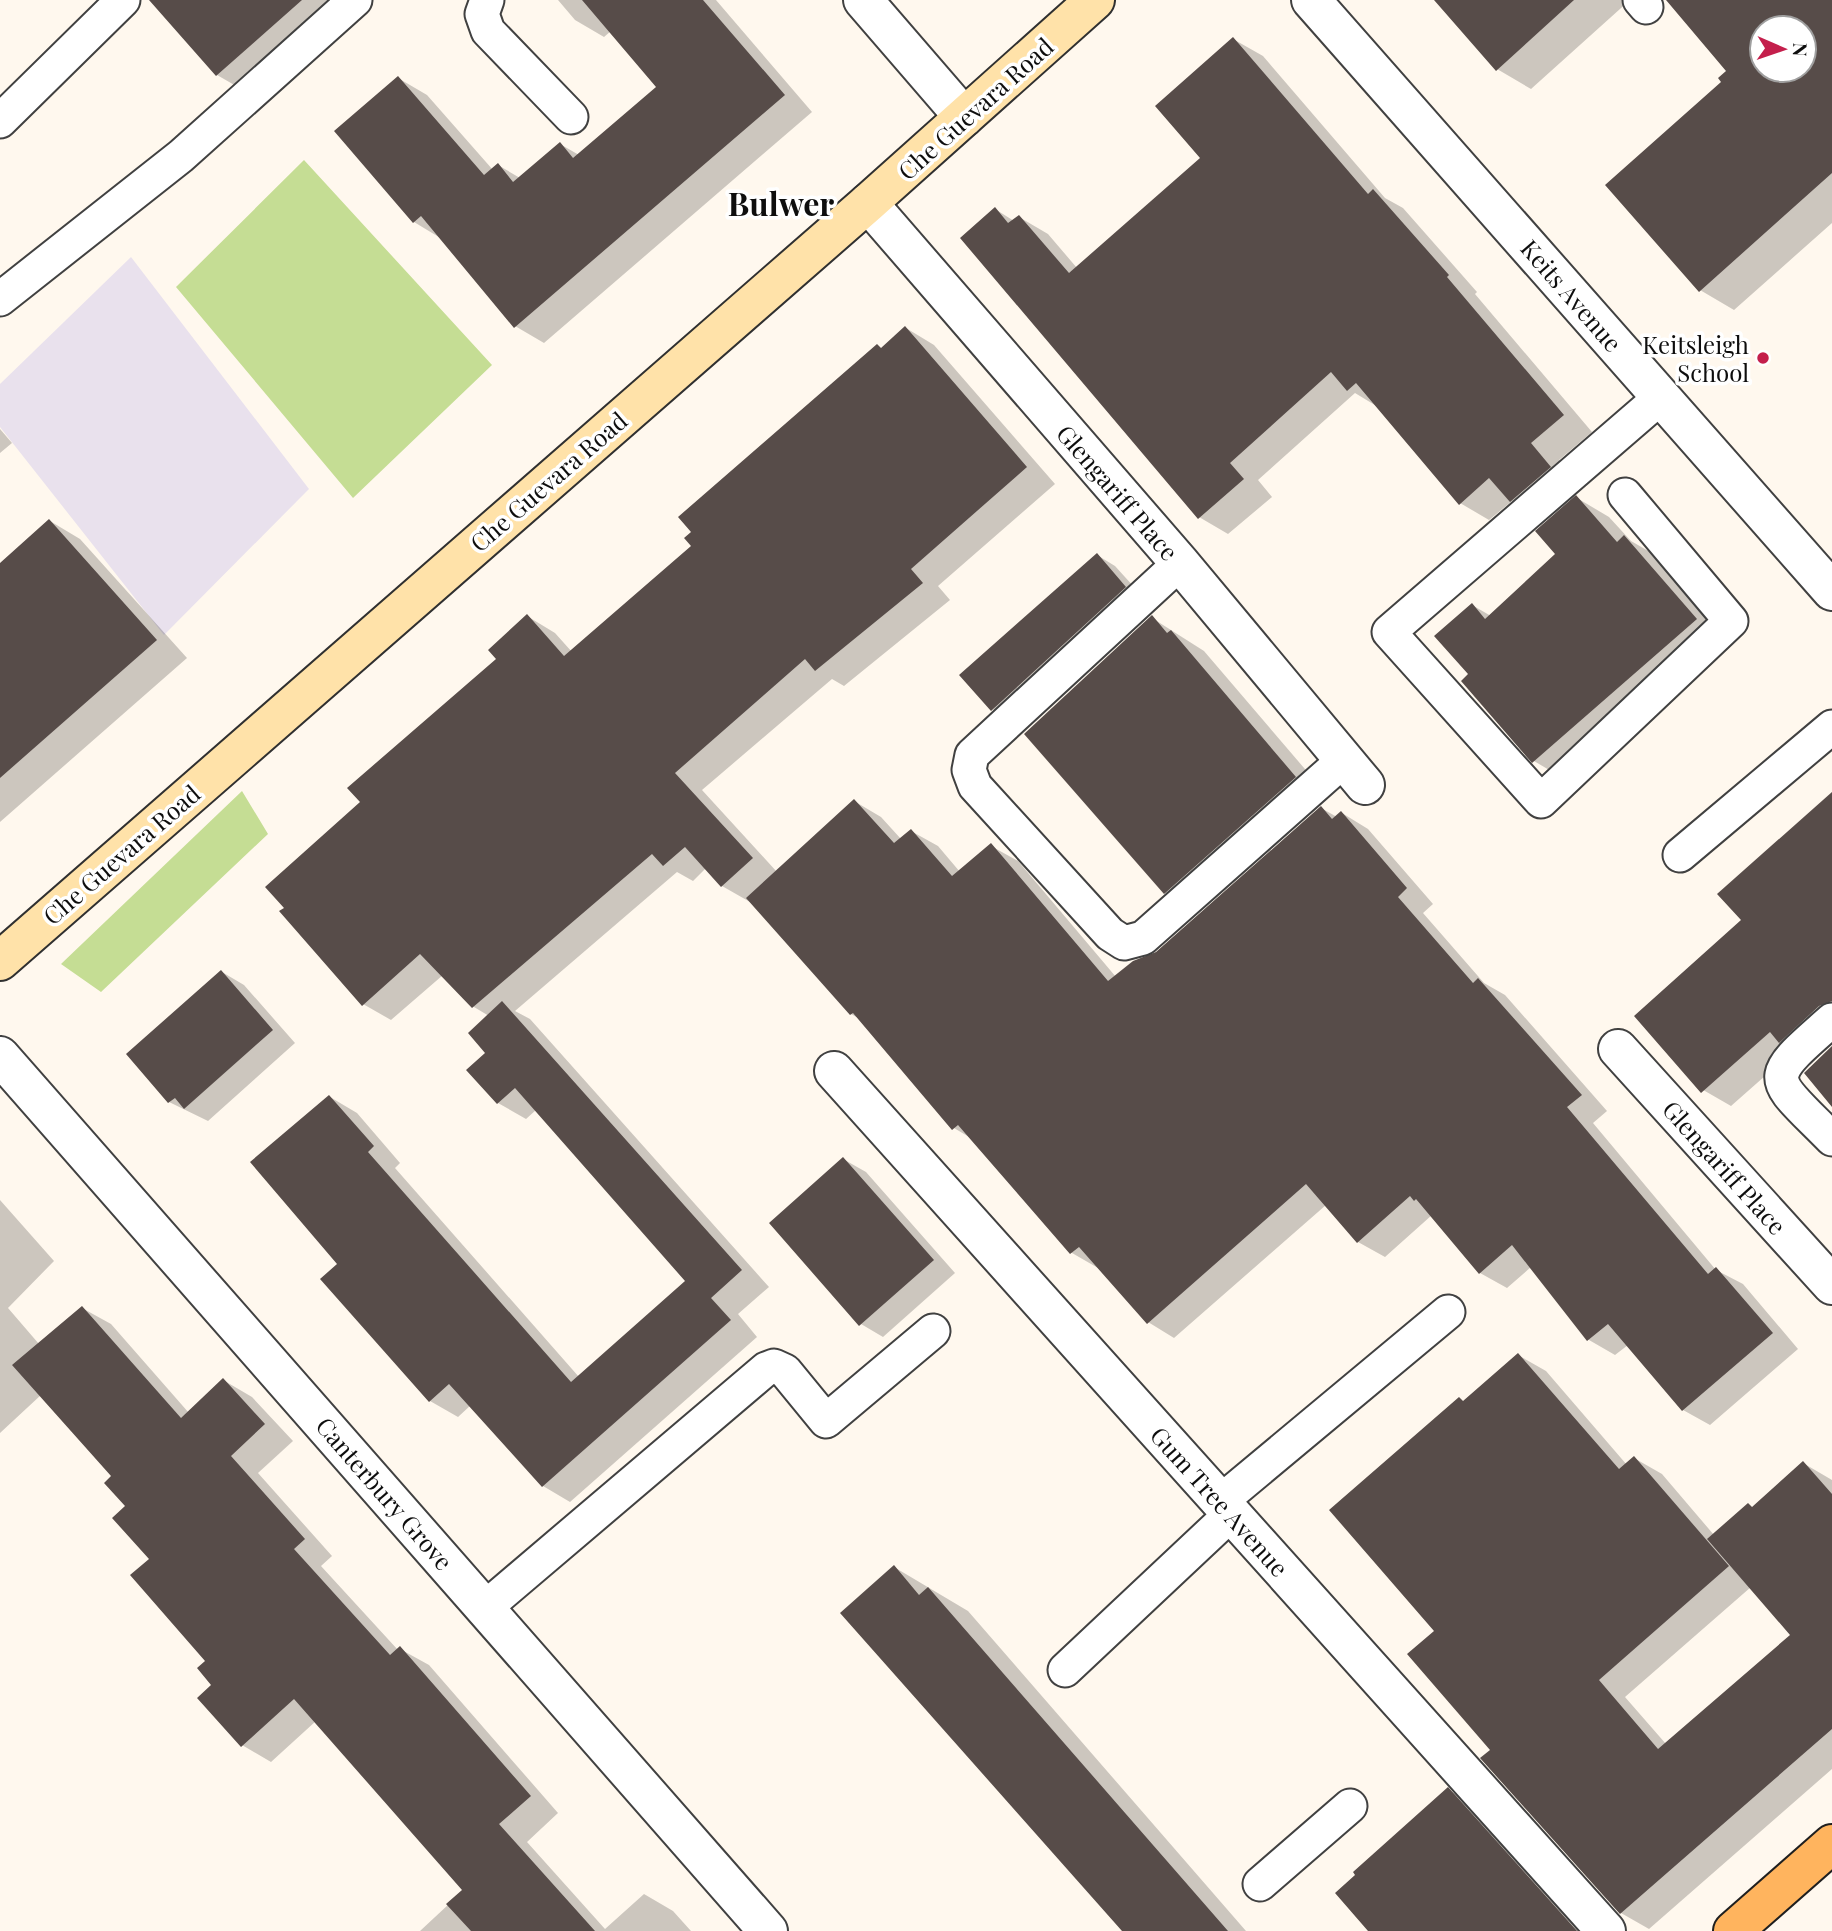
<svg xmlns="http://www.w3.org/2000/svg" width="1832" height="1931" viewBox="0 0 1832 1931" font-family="'Playfair Display',serif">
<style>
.industrial{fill:#e9e1ed}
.forest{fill:#c5dd94}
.shadow{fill:#0003;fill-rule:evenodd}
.building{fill:#574c49;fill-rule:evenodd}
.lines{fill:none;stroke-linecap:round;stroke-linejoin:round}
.service-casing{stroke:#414141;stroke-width:37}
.minor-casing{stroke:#414141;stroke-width:42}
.secondary-casing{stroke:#303030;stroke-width:42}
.primary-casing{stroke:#1f1f1f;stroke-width:42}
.service{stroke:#fff;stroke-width:33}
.minor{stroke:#fff;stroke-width:38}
.secondary{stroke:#ffe2a9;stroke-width:38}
.primary{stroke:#ffb45e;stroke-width:38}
.poi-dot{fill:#c41f4c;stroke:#fff;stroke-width:2.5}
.labels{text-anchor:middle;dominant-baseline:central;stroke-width:7;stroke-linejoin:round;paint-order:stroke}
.street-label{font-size:24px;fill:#0e0e0e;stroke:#fff}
.poi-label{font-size:24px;fill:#0e0e0e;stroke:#fff;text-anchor:end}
.district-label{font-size:32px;font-weight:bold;fill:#0e0e0e;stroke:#fff}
</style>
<rect width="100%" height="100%" fill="#fff8ee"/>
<path class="industrial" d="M131,257L309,489L164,635L0,427V384Z"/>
<path class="forest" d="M304,160L492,365L353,498L176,287Z
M242,791L268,834L101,992L61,964Z"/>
<path class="shadow" d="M152,0H356L250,94L217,75Z
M558,0H716L812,112L544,343L515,326L442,239L414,222L398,78L427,95L493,170L498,165L520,178L560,144L579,155L659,87L611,31L604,37L575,20Z
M1436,0H1630L1531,89L1497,69Z
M1669,0H1832V223L1734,310L1700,290L1723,82L1729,71ZM1762,28H1804V70H1762Z
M1233,39L1263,56L1385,198L1403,208L1477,292L1475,294L1592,432L1559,460L1579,484L1540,517L1512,501L1489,520L1460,503L1378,407L1355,393L1258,480L1272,497L1228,534L1199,517L995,209L1014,221L1019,217L1048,234L1077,268L1202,158Z
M906,328L934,345L1055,484L938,586L950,600L844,686L832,679L702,790L777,872L854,801L881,817L901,839L911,831L938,846L960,872L991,846L1018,861L1116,977L1157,954L1321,808L1337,817L1342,813L1368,829L1433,904L1423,913L1484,983L1505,995L1607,1111L1593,1123L1716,1270L1743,1284L1798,1349L1710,1425L1683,1410L1628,1345L1615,1355L1589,1340L1531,1267L1507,1288L1480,1273L1432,1215L1385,1257L1358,1242L1326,1205L1174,1338L1148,1322L1098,1268L1072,1253L974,1140L954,1128L860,1019L851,1014L750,902L722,886L706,868L693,881L677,872L515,1011L530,1019L769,1287L738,1314L757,1337L570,1502L543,1486L471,1405L458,1417L430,1401L340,1264L330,1097L357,1113L400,1163L395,1168L579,1377L687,1282L536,1110L526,1119L498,1103L488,1053L489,1016L474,1007L443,975L391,1020L363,1004L362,803L498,659L527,616L555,633L572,652L694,547L882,349Z
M0,429L12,443L0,453Z
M1577,498L1609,517L1631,541L1657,556L1728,638L1566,780L1534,761L1470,675L1472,605L1491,616L1558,554Z
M50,521L80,539L187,658L0,822V568Z
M1097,555L1115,566L1144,598L1011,720L993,710Z
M1152,618L1204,651L1328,796L1198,912L1165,893Z
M1832,794V1017L1731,1106L1698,1087L1743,921Z
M222,972L244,985L295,1043L208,1121L169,1102Z
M843,1159L866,1172L955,1273L883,1337L861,1324Z
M0,1200L54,1261L8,1308L39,1344L82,1308L111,1324L189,1413L223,1380L252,1397L293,1441L258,1473L332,1556L321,1566L398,1650L400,1649L429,1665L558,1813L527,1842L605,1929L644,1894L673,1911L691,1931H420L464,1890L316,1721L271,1762L242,1745L214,1685L208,1661L152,1559L114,1477L41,1395L0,1433Z
M1518,1355L1546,1371L1627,1465L1634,1458L1662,1474L1714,1535L1753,1508L1803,1463L1832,1480V1769L1649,1929L1621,1913L1483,1758L1493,1750L1437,1631L1464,1402ZM1751,1587L1792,1635L1666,1744L1625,1697Z
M894,1567L968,1611L1246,1931H1123Z
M1448,1790L1487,1812L1594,1931H1371L1358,1875Z"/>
<path class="building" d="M149,0H302L216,76Z
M582,0H703L785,95L514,328L421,216L413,223L334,131L398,76L484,175L498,163L513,182L560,142L573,158L656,87Z
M1434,0H1574L1496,71Z
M1666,0H1832V173L1699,292L1605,185L1721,82L1718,78L1726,71ZM1762,28H1804V70H1762Z
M1233,37L1368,194L1373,189L1449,275L1447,277L1564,415L1531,443L1551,467L1510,502L1489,478L1459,505L1356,383L1347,391L1331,372L1230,463L1244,479L1198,519L960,238L995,207L1008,223L1019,215L1069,273L1200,158L1155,106Z
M905,326L1027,467L911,569L923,583L815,671L805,659L675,773L753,858L721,887L685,847L663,866L652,854L472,1008L420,954L362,1006L279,911L284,908L265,887L360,802L347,788L496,659L488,650L527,614L564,656L691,546L684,538L691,532L678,517L877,344L881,348Z
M1576,495L1617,542L1624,535L1697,619L1532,763L1461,681L1468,674L1434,636L1472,603L1485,619L1555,554L1535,531Z
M49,519L157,640L0,778V563Z
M1097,553L1126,587L991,711L959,675Z
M1152,615L1167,633L1171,630L1296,777L1164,894L1024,734Z
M1832,792V1001L1819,1006L1779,1043L1770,1032L1701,1093L1634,1016L1741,920L1717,894Z
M854,799L894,843L911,829L952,876L991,843L1108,981L1133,961L1156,952L1321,806L1332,819L1341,811L1407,888L1398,897L1473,983L1478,978L1582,1095L1567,1107L1708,1274L1716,1267L1773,1333L1682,1411L1608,1324L1587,1341L1512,1245L1479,1274L1416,1199L1414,1201L1410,1196L1357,1243L1306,1184L1147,1324L1079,1247L1070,1254L958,1125L952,1130L853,1013L850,1015L746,898Z
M221,970L273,1030L184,1109L175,1098L168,1103L126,1054Z
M502,1001L742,1270L711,1298L731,1320L542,1487L449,1384L429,1402L320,1279L337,1264L250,1162L329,1095L374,1146L368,1152L571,1382L685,1281L515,1088L497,1104L466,1070L485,1053L468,1033Z
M1832,1046V1107L1804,1073Z
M843,1157L934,1260L859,1326L769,1223Z
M82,1306L181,1418L223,1378L265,1424L231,1456L305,1539L294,1549L390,1655L400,1646L531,1796L499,1824L595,1931H471L446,1904L462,1890L294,1699L241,1747L197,1698L211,1685L197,1668L205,1661L130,1575L149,1559L112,1518L125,1506L104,1483L111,1476L12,1365Z
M1518,1353L1619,1469L1634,1456L1729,1566L1599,1680L1658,1749L1790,1635L1707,1539L1748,1503L1752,1507L1803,1461L1832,1494V1729L1620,1914L1480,1758L1490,1750L1407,1654L1434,1631L1329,1510L1459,1397L1463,1401Z
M894,1565L919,1595L928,1587L1228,1931H1122L840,1613Z
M1448,1787L1577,1931H1368L1335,1893L1355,1875L1353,1872Z"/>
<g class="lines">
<defs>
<path id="service" d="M487,0L482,14L488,31L571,117
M1640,0L1646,7
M0,121L123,0
M0,299L181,156L355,0
M1625,495L1731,621L1541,801L1389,632L1661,397
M1180,563L972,755L969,770L975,786L1110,934L1124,943L1143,938L1344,760
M1680,855L1832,727
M1832,1020C1761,1082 1769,1075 1832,1139
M1220,1502L1448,1312
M486,1607L766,1369L774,1366L785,1371L826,1421L933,1331
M1065,1670L1231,1514
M1260,1884L1350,1806"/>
<path id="minor" d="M863,0L964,117
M1311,0L1832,591
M868,203L1180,563L1365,785
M1618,1049L1832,1285
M0,1056L768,1931
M834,1071L1606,1931"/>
<path id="secondary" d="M0,961L868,203L1095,0"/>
<path id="primary" d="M1733,1931L1832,1844"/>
</defs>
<use href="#service" class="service-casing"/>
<use href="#minor" class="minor-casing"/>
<use href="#secondary" class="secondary-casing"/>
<use href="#primary" class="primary-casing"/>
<use href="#service" class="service"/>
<use href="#minor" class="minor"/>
<use href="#secondary" class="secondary"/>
<use href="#primary" class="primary"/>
</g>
<circle class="poi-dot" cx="1763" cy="358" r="7"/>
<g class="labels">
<g class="street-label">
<text transform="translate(975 108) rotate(-42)">Che Guevara Road</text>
<text transform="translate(1572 295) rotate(49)">Keits Avenue</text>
<text transform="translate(548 481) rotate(-41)">Che Guevara Road</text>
<text transform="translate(1118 492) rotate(49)">Glengariff Place</text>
<text transform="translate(121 854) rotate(-41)">Che Guevara Road</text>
<text transform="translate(1725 1167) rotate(48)">Glengariff Place</text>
<text transform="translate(385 1493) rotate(49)">Canterbury Grove</text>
<text transform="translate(1220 1501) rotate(48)">Gum Tree Avenue</text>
</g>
<g class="poi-label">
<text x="1749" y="344">Keitsleigh<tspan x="1749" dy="28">School</tspan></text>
</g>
<g class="district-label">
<text x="781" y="202">Bulwer</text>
</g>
</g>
<g transform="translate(1783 49) rotate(92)"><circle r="33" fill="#ffffff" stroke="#9f9f9f" stroke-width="2"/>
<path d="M0-5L12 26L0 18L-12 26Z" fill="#c41f4c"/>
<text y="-10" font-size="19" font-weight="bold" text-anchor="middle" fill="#0e0e0e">N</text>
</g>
</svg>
